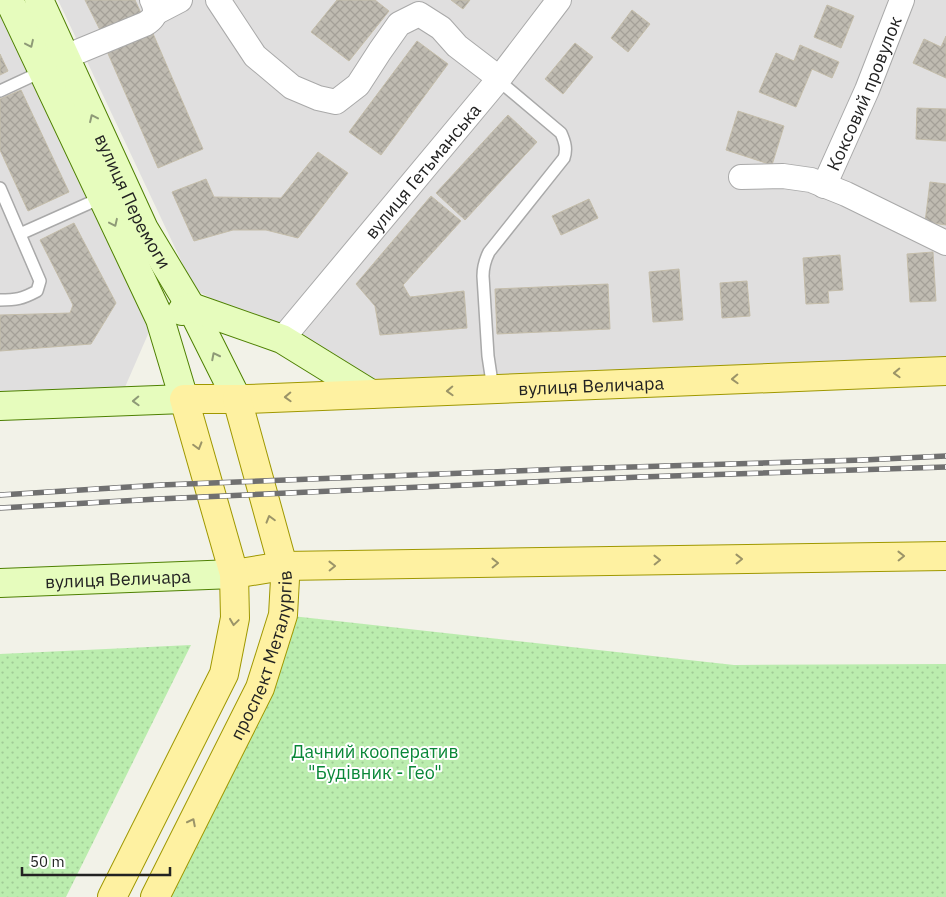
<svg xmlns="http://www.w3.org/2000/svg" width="946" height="897" viewBox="0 0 946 897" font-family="'IBM Plex Sans',sans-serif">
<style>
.residential{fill:#e0dfdf}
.grass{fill:url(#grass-dots)}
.building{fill:url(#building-cross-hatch);stroke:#c4bdaa}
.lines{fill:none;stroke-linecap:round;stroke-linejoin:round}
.lane-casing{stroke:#a9a9a9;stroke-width:14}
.street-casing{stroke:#a9a9a9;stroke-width:26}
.secondary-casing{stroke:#4e8002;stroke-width:30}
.primary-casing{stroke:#9f9800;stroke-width:30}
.lane{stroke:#fff;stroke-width:11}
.street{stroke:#fff;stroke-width:24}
.secondary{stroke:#e6fcbd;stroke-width:28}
.primary{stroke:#fef1a1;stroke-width:28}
.rail-casing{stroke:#707070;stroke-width:5.5}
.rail{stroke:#fff;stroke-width:4;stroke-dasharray:11;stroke-linecap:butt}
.oneway{stroke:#8e9a77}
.oneway2{stroke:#9b9468}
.labels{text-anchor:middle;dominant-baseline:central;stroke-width:4;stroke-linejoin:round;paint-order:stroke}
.street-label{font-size:18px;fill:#222;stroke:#fff}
.park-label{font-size:18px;fill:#098737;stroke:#fff}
</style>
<defs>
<pattern id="grass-dots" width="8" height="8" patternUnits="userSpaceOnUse" patternTransform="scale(1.25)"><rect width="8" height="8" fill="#bbedae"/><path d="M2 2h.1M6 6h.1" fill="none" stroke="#a0cb95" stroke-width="1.8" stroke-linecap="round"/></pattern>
<pattern id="building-cross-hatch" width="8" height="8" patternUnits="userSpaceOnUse" patternTransform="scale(1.25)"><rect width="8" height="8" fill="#bfbbb1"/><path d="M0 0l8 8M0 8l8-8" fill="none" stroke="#a4a098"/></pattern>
</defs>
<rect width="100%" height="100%" fill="#f2f2e8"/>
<path class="residential" d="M58,0H946V357L378,383L195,290Z
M0,3L152,325L122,394L0,397Z"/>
<path class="grass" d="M283,615L734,665L946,664V897H155Z
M191,645L66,897H0V654Z"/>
<path class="building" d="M85,0H135L141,13L101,32Z
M337,0H375L389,11L349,61L311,32Z
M451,0H470L463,9Z
M827,5L854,16L841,48L814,37Z
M632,10L650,24L628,52L611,38Z
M151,29L203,149L158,168L106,49Z
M946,36V78L913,63L924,39L941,47Z
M417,41L448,64L381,155L349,132Z
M575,43L593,57L563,94L545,79Z
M800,45L839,62L832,78L812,69L796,107L759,92L776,53L794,61Z
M0,54L8,71L0,75Z
M21,90L69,192L28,211L0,150V99Z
M917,108L946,109V141L916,139Z
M738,111L784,126L772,165L726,150Z
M508,115L537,142L465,220L436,193Z
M318,152L348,173L298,238L266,230H233L194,241L172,192L206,179L214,197L281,198Z
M930,182L946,184V225L925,222Z
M431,196L461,221L403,285L410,297L464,291L467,328L380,335L375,306L356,284Z
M589,199L598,218L561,235L552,216Z
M74,223L116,303L91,344L0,351V315L70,313L73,305L40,240Z
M933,252L936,301L910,302L907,254Z
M840,255L843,290L828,291L829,303L806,304L803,258Z
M679,269L683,320L653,322L649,272Z
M747,281L750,316L722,318L720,283Z
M608,284L610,329L497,334L495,289Z"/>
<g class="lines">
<defs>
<path id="lane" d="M0,91L43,71
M0,188L40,281L37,291C22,299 16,300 0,300
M20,234L103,197
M493,389L488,356L483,276C483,267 485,260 489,252L564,158C567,149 565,142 561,133L498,80"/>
<g id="street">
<path d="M218,0L255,56L292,87L318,98L336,102L358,85L380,51L399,24L419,14L441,28L457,46L491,72L498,80"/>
<path d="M155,13L180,0"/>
<path d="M65,57L145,24C155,18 158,12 152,0"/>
<path d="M741,177L783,176L811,180L846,194L946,243"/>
<path id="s1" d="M824,186L867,90L902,0"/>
<path id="s2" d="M282,339L498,80L559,0"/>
</g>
<g id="secondary">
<path id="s3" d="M39,0L144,229L191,307L237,399"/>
<path d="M182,311L191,307L282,339L371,394"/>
<path d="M0,406L184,399L160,319L9,0"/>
<path id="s4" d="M0,583L234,574"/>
</g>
<g id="primary">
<path d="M234,574L283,566L946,556"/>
<path id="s5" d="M112,897L224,674L235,618L234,574L184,399H247L946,371"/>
<path id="s6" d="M155,897L260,688L283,615L285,579L283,566L237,399"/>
</g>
</defs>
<use href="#lane" class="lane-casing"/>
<use href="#street" class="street-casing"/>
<use href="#secondary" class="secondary-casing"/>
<use href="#primary" class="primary-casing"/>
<use href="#lane" class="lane"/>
<use href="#street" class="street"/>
<use href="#secondary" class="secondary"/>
<use href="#primary" class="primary"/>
<defs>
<path id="rail" d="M0,495L161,485L566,469L863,460L946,456
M0,508L158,499L640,477L946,467"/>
</defs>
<use href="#rail" class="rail-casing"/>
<use href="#rail" class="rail"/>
</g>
<defs><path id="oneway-chevron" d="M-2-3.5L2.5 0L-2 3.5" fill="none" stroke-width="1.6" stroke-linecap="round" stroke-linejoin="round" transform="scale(1.25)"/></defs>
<g class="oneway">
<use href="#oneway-chevron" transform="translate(30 44) rotate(65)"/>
<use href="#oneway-chevron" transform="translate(93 118) rotate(-115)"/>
<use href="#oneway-chevron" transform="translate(114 223) rotate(65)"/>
<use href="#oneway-chevron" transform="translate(215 356) rotate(-117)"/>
<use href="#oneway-chevron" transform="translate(136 401) rotate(178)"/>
</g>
<g class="oneway2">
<use href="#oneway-chevron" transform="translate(897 373) rotate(178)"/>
<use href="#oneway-chevron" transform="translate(735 379) rotate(178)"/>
<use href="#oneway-chevron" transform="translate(450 391) rotate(178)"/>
<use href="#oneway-chevron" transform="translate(288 397) rotate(178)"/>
<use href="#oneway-chevron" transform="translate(198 446) rotate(74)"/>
<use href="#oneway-chevron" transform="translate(270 519) rotate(-106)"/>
<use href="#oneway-chevron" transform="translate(901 556) rotate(-1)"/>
<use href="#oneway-chevron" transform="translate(739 559) rotate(-1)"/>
<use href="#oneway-chevron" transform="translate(657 560) rotate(-1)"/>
<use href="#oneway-chevron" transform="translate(495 563) rotate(-1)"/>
<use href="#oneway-chevron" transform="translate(332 566) rotate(-1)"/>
<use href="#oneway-chevron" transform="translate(234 622) rotate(98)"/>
<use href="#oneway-chevron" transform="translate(192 822) rotate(-63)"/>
</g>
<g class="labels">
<g class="street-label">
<text stroke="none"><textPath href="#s1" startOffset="101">Коксовий провулок</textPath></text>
<text stroke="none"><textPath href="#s2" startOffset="219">вулиця Гетьманська</textPath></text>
<text stroke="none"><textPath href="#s3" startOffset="222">вулиця Перемоги</textPath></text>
<text stroke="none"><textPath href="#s5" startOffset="940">вулиця Величара</textPath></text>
<text stroke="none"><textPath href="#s4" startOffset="118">вулиця Величара</textPath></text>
<text stroke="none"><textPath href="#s6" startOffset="266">проспект Металургів</textPath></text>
</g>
<g class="park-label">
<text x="375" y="751">Дачний кооператив<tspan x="375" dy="21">"Будівник - Гео"</tspan></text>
</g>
</g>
<path d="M22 867v8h148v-8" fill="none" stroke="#222222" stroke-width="2.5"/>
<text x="30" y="867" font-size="15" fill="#222222" stroke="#ffffff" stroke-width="4" paint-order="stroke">50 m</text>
</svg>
